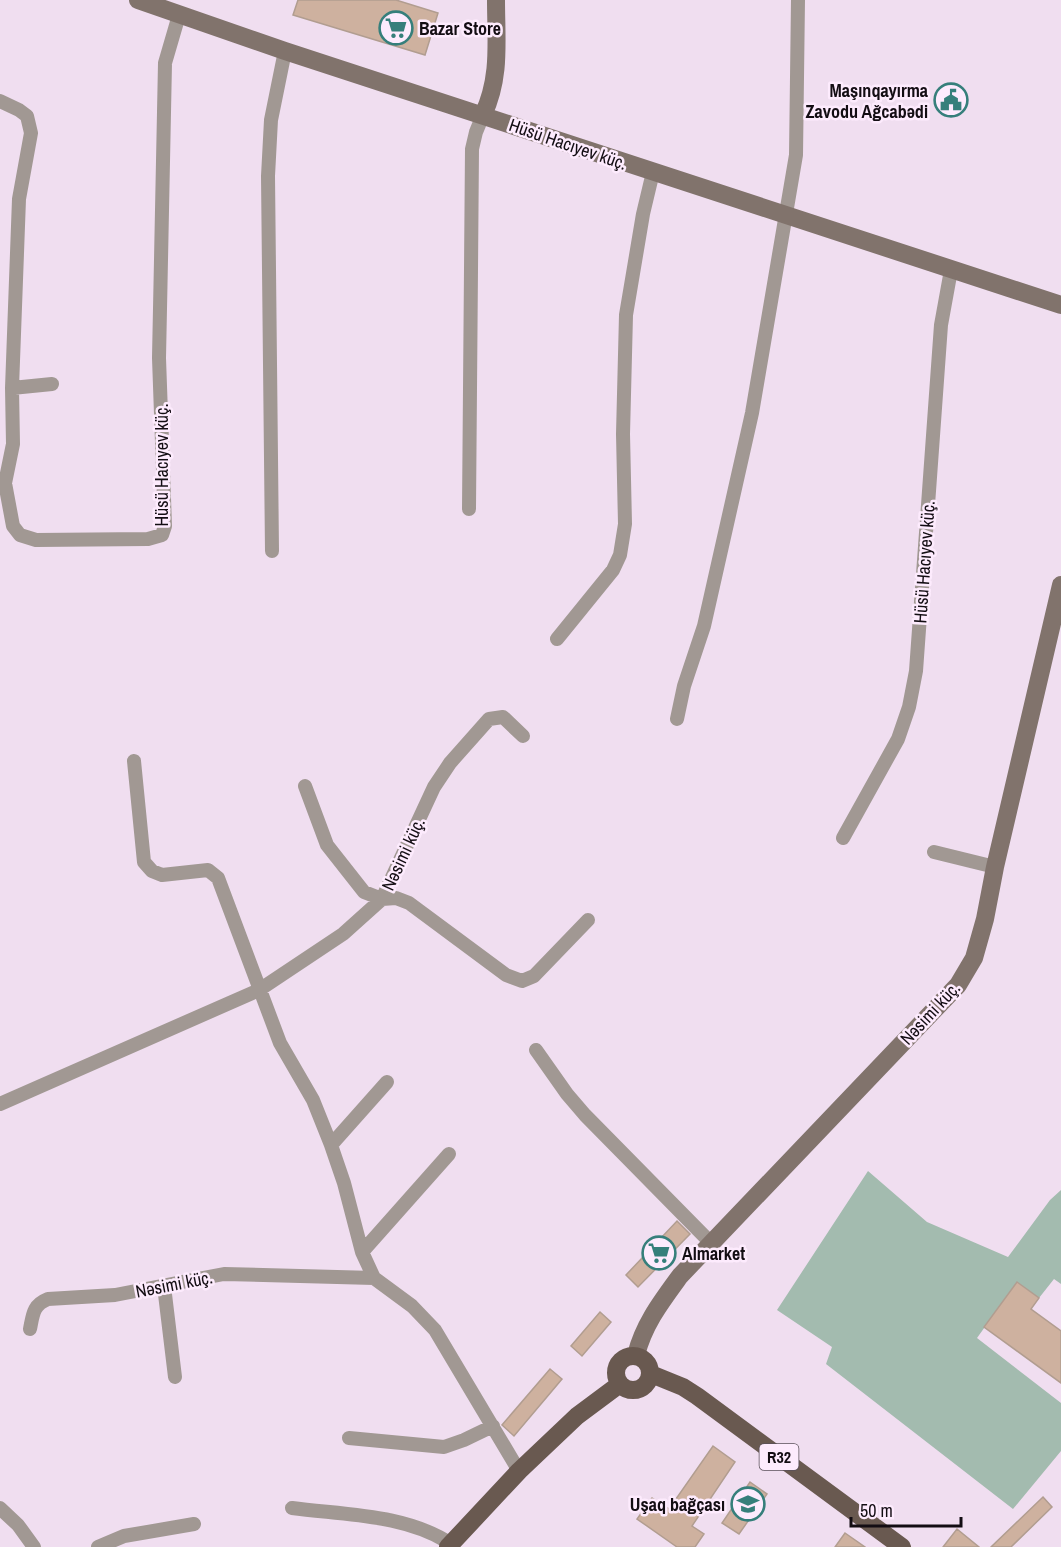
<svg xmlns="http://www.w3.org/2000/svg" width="1061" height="1547" viewBox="0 0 1061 1547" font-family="'Archivo Narrow',sans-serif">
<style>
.green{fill:#a3bbaf}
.building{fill:#ceb19f;stroke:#b19d90;stroke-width:1.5}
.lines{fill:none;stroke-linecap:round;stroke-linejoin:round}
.street{stroke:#a19893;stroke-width:14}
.secondary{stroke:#81736c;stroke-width:18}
.primary{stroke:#695950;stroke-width:18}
.labels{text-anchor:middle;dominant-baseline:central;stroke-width:5;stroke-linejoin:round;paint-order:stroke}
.shield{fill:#fdebfd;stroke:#595059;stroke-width:1.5}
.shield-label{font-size:16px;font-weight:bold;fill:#130d13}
.poi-label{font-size:18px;font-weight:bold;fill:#130d13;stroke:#fdebfd;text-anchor:start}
.street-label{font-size:18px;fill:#130d13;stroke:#fdebfd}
</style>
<rect width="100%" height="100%" fill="#f0def0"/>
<path class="green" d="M868,1171L927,1222L1008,1257L1050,1200L1061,1190V1284L1054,1279L1039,1298L1017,1282L977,1338L1061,1403V1451L1013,1509L826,1364L832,1347L777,1310Z"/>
<path class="building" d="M298,0H396L438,13L425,55L293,15Z
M677,1221L690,1234L638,1287L626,1275Z
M1017,1282L1039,1298L1031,1309L1061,1331V1383L984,1327Z
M600,1312L611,1322L582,1356L571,1346Z
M550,1369L562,1379L514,1436L502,1425Z
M713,1446L735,1462L692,1526L704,1534L695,1547H677L637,1519L652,1498L669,1509Z
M750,1482L767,1494L739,1534L722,1523Z
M1043,1497L1052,1507L1011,1547H991Z
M957,1529L979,1547H943Z
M845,1533L865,1547H835Z"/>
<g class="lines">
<path class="street" d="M0,101L19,110L27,116L31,133L19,199L12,388L13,444L5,483L13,526L20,535L36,540L148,539L162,535L165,526L159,358L165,63L179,15
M12,388L52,384
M469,509L472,149L476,132L483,115
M272,551L268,176L271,120L285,51
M557,639L613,570L620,555L625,524L623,434L626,315L643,214L653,172
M677,719L684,686L704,626L752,413L796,155L798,0
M134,761L144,862L152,871L162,875L208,870L218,878L280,1043L313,1100L331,1145L344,1183L362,1252L374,1278L412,1306L435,1330L519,1471
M305,786L327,845L364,892L382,899L396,898L409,903L506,975L522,981L534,976L588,920
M843,838L898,739L909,707L916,671L941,325L951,270
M934,852L995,867
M536,1050L567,1094L585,1115L712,1244
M0,1104L259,990L343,934L382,899L434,787L450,763L489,719L503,717L523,736
M331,1145L387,1082
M362,1252L449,1154
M164,1286L175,1377
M30,1329C33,1314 33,1305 48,1299L115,1295L224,1274L374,1278
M349,1438L444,1447L464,1440L493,1426
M0,1508L18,1525L34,1547
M292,1508C344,1515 406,1514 451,1544
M98,1547L124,1536L194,1524"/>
<path class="secondary" d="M138,0L285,51L1061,305
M483,115C501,77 496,41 496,0
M636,1355C644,1324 661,1302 680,1276L958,985L974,958L985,919L995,867L1061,585"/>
<path class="primary" d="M616 1373a17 17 0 1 1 34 0a17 17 0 1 1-34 0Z
M651,1374L683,1387L697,1396L902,1547
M448,1547L519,1471L577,1416L620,1384"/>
</g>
<defs>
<symbol id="supermarket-ring" viewBox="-11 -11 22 22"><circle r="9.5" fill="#fdebfd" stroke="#367f7b" stroke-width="1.5"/><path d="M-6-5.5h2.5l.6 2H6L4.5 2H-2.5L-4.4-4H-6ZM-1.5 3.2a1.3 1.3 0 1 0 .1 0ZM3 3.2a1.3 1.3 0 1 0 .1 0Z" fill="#367f7b"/></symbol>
<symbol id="civic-ring" viewBox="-11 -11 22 22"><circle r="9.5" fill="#fdebfd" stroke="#367f7b" stroke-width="1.5"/><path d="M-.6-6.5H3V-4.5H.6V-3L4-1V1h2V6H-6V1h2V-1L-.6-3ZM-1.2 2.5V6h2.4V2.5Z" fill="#367f7b"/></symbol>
<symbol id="school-ring" viewBox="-11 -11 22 22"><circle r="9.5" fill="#fdebfd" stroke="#367f7b" stroke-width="1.5"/><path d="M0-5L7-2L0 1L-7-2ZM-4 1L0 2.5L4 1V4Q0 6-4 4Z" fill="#367f7b"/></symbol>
</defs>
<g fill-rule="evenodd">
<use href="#supermarket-ring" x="377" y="9" width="38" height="38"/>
<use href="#civic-ring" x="932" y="81" width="38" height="38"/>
<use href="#supermarket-ring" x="640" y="1234" width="38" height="38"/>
<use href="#school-ring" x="729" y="1485" width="38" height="38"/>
</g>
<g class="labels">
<rect class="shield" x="759.5" y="1444" width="39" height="26" rx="4.5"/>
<g class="shield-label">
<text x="779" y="1457">R32</text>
</g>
<g class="poi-label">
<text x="419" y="28">Bazar Store</text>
<text x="928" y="90" text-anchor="end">Maşınqayırma<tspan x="928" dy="21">Zavodu Ağcabədi</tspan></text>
<text x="682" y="1253">Almarket</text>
<text x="725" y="1504" text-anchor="end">Uşaq bağçası</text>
</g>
<g class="street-label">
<text transform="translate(568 144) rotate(19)">Hüsü Hacıyev küç.</text>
<text transform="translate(161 465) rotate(-90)">Hüsü Hacıyev küç.</text>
<text transform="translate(924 562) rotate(-86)">Hüsü Hacıyev küç.</text>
<text transform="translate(403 854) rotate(-65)">Nəsimi küç.</text>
<text transform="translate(930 1013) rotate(-47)">Nəsimi küç.</text>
<text transform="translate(174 1284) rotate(-11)">Nəsimi küç.</text>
</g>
</g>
<path d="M851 1517v9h110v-9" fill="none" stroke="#130d13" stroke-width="3"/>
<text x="860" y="1517" font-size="18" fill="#130d13" stroke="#fdebfd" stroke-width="4.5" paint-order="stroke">50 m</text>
</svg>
